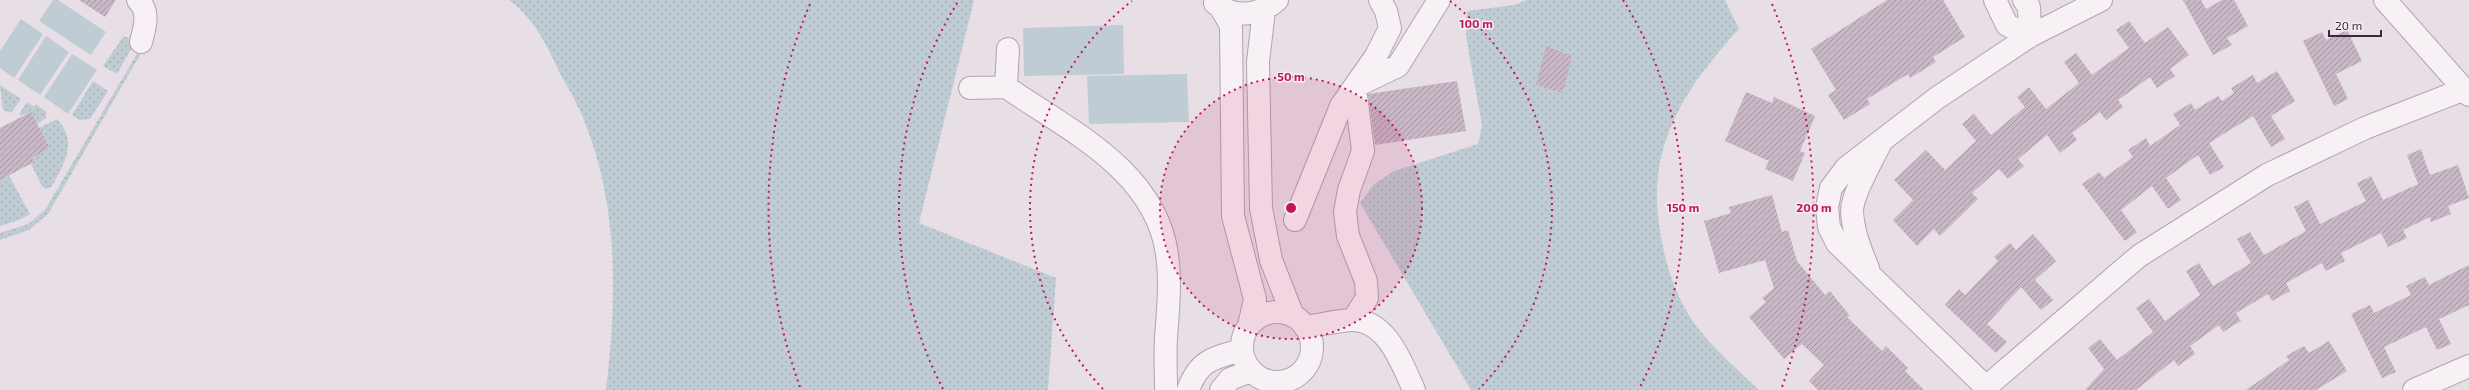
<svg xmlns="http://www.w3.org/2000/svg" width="2469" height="390" viewBox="0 0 2469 390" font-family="'Exo 2',sans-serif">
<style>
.grass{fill:url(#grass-dots)}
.park{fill:#bfccd3}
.building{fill:url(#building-hatch)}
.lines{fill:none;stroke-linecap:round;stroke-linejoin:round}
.minor-casing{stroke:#b2a3af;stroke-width:24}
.minor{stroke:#f7f1f5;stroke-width:22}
.ring{fill:none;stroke:#c2185b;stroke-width:2;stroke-dasharray:2 4}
.centre{fill:#c2185b;stroke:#f6edf4;stroke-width:2}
.ring-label{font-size:12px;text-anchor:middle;font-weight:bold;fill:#c2185b;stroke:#f6edf4;stroke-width:3;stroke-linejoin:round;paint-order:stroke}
</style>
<defs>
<pattern id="grass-dots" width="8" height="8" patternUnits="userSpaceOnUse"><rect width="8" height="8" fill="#bfccd3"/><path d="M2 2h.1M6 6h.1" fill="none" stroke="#a5afb6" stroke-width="1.8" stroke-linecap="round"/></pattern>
<pattern id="building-hatch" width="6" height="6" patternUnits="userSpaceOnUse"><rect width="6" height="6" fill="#c8b8c5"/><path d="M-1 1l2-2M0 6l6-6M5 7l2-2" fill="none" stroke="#a495a1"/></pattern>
</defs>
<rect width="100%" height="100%" fill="#e8dee6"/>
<path class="grass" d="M509,0H974L919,223L1056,278L1048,390H606C617,299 619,207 584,120C578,105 570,91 562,77C548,48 535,19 509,0Z
M1527,0H1725L1739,29C1678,96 1642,154 1663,247C1669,277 1681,308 1701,332C1718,353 1739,371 1759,390H1471L1360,203L1374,184L1394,171L1478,144L1482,126L1466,36L1467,11L1514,5Z
M124,36L135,42L117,74L103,66Z
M141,47L144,48L48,214L29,230L0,240V233L28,224L45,210Z
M93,81L108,91L92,116L89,119L80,120L72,115Z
M0,85L21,99L11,113L3,110Z
M27,102L34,107L36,104L46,112V118L37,124L31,112L20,116V113Z
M57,119C78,142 65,163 51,187L46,189L42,186L31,164L34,162L32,158L50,148L39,128Z
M7,172L30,214L19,220L0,226V176Z"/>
<path class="park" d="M53,0H58L106,32L91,55L39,21Z
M21,19L43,34L14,78L0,68V51Z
M1123,25L1124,74L1024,76L1023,28Z
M46,36L69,52L40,95L18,80Z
M72,54L97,70L68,114L44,97Z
M1187,74L1189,122L1089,124L1087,76Z"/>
<path class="building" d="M79,0H116L105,17Z
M1887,0H1943L1965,37L1933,57L1936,62L1910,78L1908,74L1867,99L1870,104L1844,120L1828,95L1836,90L1811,49Z
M2183,0H2201L2206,9L2222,0H2234L2248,26L2227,38L2232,45L2213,55Z
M2129,21L2145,43L2168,27L2189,55L2170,69L2175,76L2157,88L2150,77L2118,100L2123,107L2106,120L2100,112L2072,133L2077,140L2060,153L2047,135L2018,159L2024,166L2008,179L1999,169L1972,193L1978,199L1940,236L1934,229L1917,246L1893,220L1913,200L1894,180L1926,150L1945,170L1976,141L1962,124L1974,114L1991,135L2025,107L2017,97L2029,87L2046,109L2079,83L2064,62L2076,53L2092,75L2129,48L2116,30Z
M2347,30L2362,61L2336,74L2348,99L2334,106L2303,41L2322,32L2326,40Z
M1546,46L1572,56L1563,93L1536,85Z
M2277,71L2295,101L2271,116L2285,139L2271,147L2253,116L2209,143L2224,167L2210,175L2198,155L2166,178L2181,200L2168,209L2152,186L2121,210L2137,232L2125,241L2082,184L2099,172L2104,178L2133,157L2128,150L2146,138L2150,146L2180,125L2173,114L2191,103L2195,110L2218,96L2222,101L2234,93L2231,88L2253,75L2257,83Z
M1457,81L1466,131L1375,145L1368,94Z
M1746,92L1772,103L1774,97L1815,116L1800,151L1805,153L1793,181L1765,169L1769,161L1725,141Z
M31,112L50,148L32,158L34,162L0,180V128Z
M2421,149L2430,175L2458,165L2469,198L2448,206L2451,214L2431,222L2430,217L2403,230L2407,238L2388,247L2381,233L2341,253L2345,261L2326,271L2322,263L2286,283L2290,291L2272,301L2268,294L2236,313L2241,321L2223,332L2219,325L2190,346L2195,354L2178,366L2174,360L2136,390H2085L2104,369L2088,348L2100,339L2117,360L2153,332L2136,308L2149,299L2165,321L2200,295L2186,271L2199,263L2213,286L2251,263L2237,239L2250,232L2264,255L2306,231L2294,207L2308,200L2320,224L2366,201L2357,183L2371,176L2383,200L2418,184L2407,155Z
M1772,195L1782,232L1788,230L1797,261L1825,295L1830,291L1850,316L1847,317L1882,351L1886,346L1908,368L1905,371L1924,390H1818L1809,381L1824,365L1802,344L1784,359L1749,317L1766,302L1762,298L1774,288L1765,260L1719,273L1704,221L1731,213L1729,207Z
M2033,234L2056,261L2035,280L2053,300L2041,310L2021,287L1987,324L2007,342L1996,353L1945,305L1959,289L1965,295L1998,261L1994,257L2010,243L2016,250Z
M2469,265V305L2439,319L2451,344L2437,350L2426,327L2384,347L2396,372L2382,378L2351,314L2370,305L2374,313L2411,295L2406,286L2425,277L2429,285Z
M2329,341L2347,371L2316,390H2246L2289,360L2286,356L2304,346L2309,353Z"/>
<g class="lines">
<defs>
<path id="minor" d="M138,0C150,12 145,27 141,42
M1995,0L2007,25L2030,36L2029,7L2024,0
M2385,0L2469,95
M1215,3C1234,19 1259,16 1277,0
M1221,8L1231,26L1233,216L1255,299L1249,326
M1264,10L1258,62L1261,208L1271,260L1293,316
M1008,49L1006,87C1068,130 1155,170 1167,254C1171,282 1168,310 1166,338C1165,356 1166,373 1166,390
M1356,86L1398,66L1439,0
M970,88L1006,87
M1295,220L1341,106L1376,56L1390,28L1386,11L1380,0
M1868,268C1860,249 1853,231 1852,211C1852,194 1873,159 1881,142
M1242 347a35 35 0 1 1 70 0a35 35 0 1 1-70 0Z
M1353,320L1367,298L1366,281L1348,236L1345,212L1349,190L1363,151L1355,87
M1305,327C1320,325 1336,321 1351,320C1387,319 1402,364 1414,390
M1986,387L2139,256L2267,175L2365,128L2465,89
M1188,390C1199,360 1213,358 1242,350
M1221,390L1230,379L1251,371
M1989,390L1837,243L1829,227L1827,207L1831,188L1846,168L1937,98L2030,36L2101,0
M2414,390L2469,366"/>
</defs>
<use href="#minor" class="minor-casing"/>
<use href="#minor" class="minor"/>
</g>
<circle cx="1291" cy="208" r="131" fill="#c2185b" fill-opacity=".12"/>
<g class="ring">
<circle cx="1291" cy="208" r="131"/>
<path d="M1103 389A261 261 0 0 1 1132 1M1450 1A261 261 0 0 1 1479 389"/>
<path d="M943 389A392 392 0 0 1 959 0M1623 0A392 392 0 0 1 1639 389"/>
<path d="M800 387A523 523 0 0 1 810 4M1772 4A523 523 0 0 1 1782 387"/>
</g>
<circle cx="1291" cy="208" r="6" class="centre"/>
<g class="ring-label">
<text x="1476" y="28">100 m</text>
<text x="1291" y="81">50 m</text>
<text x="1683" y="212">150 m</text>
<text x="1814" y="212">200 m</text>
</g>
<path d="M2329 30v6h52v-6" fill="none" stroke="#40263a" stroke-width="2"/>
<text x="2335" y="30" font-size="12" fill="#40263a" stroke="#f6edf4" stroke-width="3" paint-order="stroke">20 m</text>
</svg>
